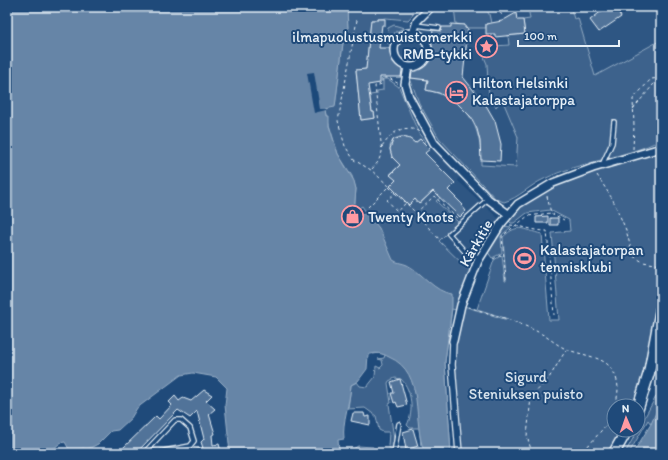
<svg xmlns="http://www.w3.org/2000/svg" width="668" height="460" viewBox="0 0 668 460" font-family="Itim,sans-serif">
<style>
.built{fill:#2e5683}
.green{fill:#3c628c;stroke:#92aac2}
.water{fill:#6685a7;stroke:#9ab0c7}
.pier{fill:#1f4a7a}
.building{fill:#517399;stroke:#e8f1f8}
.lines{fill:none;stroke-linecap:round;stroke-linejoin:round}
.service-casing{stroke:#e8f1f8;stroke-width:6}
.pedestrian-casing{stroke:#e8f1f8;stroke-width:8}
.minor-casing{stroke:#e8f1f8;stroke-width:10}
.secondary-casing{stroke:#e8f1f8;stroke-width:13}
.path{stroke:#e8f1f8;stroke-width:1;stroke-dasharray:3 3;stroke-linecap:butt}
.service{stroke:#1f4a7a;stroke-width:3.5}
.pedestrian{stroke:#1f4a7a;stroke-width:5.5}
.minor{stroke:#1f4a7a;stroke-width:7}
.secondary{stroke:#1f4a7a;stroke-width:10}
.labels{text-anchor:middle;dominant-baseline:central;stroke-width:4;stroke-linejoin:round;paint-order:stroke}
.poi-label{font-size:15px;fill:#e8f1f8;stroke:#1f4a7a;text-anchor:start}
.street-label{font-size:15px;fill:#e8f1f8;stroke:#1f4a7a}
.park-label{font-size:15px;fill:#d7e3ed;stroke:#1f4a7a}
</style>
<rect width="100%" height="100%" fill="#1f4a7a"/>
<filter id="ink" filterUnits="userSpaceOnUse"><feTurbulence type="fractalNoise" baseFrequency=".025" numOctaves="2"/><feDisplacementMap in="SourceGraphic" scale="8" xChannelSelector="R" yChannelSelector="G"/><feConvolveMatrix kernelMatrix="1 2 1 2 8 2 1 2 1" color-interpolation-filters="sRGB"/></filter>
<g filter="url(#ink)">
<path class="built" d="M443,7H528L532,42L480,47L519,137L516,167L463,165L458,181L499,219L459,296L366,212L363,206L354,212L355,197L347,14L423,22L430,15Z
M575,7H656L661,23V40L595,76L578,19H574L573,16L571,8Z"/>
<path class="green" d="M347,7H420L408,20L386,18L371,20L366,69L356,70L361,120L375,118L374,112H372L370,95L377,94V91L383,90V79H388L399,87L419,134L425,141L424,143L420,139L415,143C408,137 402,134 393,140C386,150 392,158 402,163L390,174L396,180L390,186L409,205L415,199L420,204L433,191L440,198L436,201L458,222L439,241L471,272L461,292L456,310L452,309L445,362L451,453L365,259L347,225L366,212L362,206L354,212L356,189L352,176L338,154L324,108L335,106L343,43L348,30Z
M454,7H485L489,14L491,23L486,24V28H465V25L456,24Z
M528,7H575L571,9L574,19L578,18L595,76L661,40V140C626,158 580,161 544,179C530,185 519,198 504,202L496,199L439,138L419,103L410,78L428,80L426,90C467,98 482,126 481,165L516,167L518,137L502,99L496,107L489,100L487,64L480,47L509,45L508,36L525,34L523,20L530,19Z
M394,25L404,28L395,32L388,44L391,36H387L388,28Z
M661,149V281L646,366L634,406H614V430H622L607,453H461L455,360V343L461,305L504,319H508L477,309L494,260L502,255L505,281H506L503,237C519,222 523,230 542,234L549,320H559L552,233L570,231L569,220L550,210L527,213L514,223H511L508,220L518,208L548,187Z
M505,226L511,227L501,236L502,253L492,258L487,251Z
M382,344L419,380L421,445L419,428H410L407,425C414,412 412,390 401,379L395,378L389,381L388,383L391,403L389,404L394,439L392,451L388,446L389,432H383L379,430L376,416L365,408L348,409L351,385L357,382L360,386L367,387L375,377L376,366L380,368L383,365L382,360L378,359L384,358L385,355L380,353L373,354Z
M661,380V423L651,424L648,420L629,453H625L658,393Z
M358,446L373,447L375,453H345V451L348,452Z"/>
<path class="water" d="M7,7H347L348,30L343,43L335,107L325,109L326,116H329V126L338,154L354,181L356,189L354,212L343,221L347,226L366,212L379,228L393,260C397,263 403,263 407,265C423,273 434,292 452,294V307L445,362L451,453H425C411,423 427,373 389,357C382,353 375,352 368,355L367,369L358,381L351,385C350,404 342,420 344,439L338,440L339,451H345V453H230L225,405L227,388L216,377L193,373L181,375L137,408L131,418L118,430L111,431L98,444L86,450L84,448L70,451L65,442L60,443L49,453H7Z
M661,401V453H633L651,424Z"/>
<path class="pier" d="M314,72L320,109H326V110L314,113L307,73Z"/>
<path class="building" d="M607,7H616L621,17L599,32L590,20Z
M516,13L517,20H523L525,34L495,37V34H486V24L502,21Z
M378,19H385V25H382L379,48H392L394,62L402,70L401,77H380V83L368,85L372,112H374L375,118L361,120L356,70L366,69L371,20H378Z
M451,24L465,25V28L468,29L463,77L487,107L495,121L501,144L500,161L481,160L480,141L477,129L471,117L458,104L439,93L426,90L428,80L411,78L412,71L419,69L428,60L430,52L429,43L431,41L433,30L441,31L442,27H451Z
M402,137L410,139L415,143L420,139L430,149L425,153L455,183L448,190L463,205L462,206L466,211L460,217L433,191L419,204L415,199L409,205L390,186L396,180L390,175L400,165L392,157L390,149L393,140Z
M548,216V223H536V217Z
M550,218H558V225H550Z
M400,379L407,405L398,407L396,402L394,403L391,393H394L391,382Z
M204,390L212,395L206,401L215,409L209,414L215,434L212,435L213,445L219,444L221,451L212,453H189L188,451L203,448L201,442L204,439L197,411L190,418L178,410L136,453H120L123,448L156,416L159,419L172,405L169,402L175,396L179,401L183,398L191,401Z
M353,413H364L365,417L370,416V425L351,421Z
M413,429L418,446L406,450L403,432Z"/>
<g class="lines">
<defs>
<path id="service" d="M416,25L439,28
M602,165L612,143L614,122
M481,257L467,254L449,234L488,199
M144,453L175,420H181L190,428L194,441L190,446L159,452L147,451
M394,453L399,424"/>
<path id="pedestrian" d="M453,341L452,365L459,453"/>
<path id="minor" d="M394 50a17 17 0 1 1 34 0a17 17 0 1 1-34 0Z
M413,34L417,21L431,7
M408,67L405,84L409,97L434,143L488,199L508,214
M453,341L461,305L478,261L501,224L518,204L553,183L593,168L661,148"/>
<path id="secondary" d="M638,408L649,373L661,309
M614,453L627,430"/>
</defs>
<use href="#service" class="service-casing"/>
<use href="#pedestrian" class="pedestrian-casing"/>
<use href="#minor" class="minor-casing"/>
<use href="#secondary" class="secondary-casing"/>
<path class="path" d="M412,7L413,14
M497,7L503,17
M357,20L338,121L345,146L354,160L371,170L389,186L368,207
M633,109L658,79
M382,147C392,132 403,123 420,132
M633,149L634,126L633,99L651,79L661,78
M372,169L378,162L382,152L375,86L382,84V78H389L399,84
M597,175L613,200L626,230L633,256L643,262L661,265
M389,187L395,193L387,200L397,211L406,203L416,213L434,196L458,219
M395,193L406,203
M547,196L551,213L564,220
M416,214L440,240
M510,225C523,226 534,231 547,231L554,315
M493,259L503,254
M506,280L502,236L528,216L551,213
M468,307C492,314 517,321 540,333C549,338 557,345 566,349C580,355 602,356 611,368C620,381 619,392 615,406
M638,426L642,415
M532,453L527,436L531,397L549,378L566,350
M578,453L590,444L606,425L614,408"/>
<use href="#service" class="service"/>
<use href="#pedestrian" class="pedestrian"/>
<use href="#minor" class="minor"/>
<use href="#secondary" class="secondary"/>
</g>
</g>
<defs>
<symbol id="sight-ring" viewBox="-11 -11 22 22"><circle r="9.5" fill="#1f4a7a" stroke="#ff9aa2" stroke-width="1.5"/><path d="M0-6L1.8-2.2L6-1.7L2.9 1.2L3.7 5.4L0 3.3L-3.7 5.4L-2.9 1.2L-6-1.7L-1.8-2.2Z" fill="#ff9aa2"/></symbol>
<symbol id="hotel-ring" viewBox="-11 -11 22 22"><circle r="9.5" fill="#1f4a7a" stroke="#ff9aa2" stroke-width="1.5"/><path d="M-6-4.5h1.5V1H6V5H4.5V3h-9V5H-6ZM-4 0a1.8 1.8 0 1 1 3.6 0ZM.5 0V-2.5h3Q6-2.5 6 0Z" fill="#ff9aa2"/></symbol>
<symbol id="shop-ring" viewBox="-11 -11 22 22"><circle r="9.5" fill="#1f4a7a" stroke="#ff9aa2" stroke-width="1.5"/><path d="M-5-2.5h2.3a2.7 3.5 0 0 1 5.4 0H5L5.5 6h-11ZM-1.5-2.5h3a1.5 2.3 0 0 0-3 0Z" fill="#ff9aa2"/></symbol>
<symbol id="stadium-ring" viewBox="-11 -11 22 22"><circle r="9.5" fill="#1f4a7a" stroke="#ff9aa2" stroke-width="1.5"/><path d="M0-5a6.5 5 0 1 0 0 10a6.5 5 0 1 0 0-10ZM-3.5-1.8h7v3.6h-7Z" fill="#ff9aa2"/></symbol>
</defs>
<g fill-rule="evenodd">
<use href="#sight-ring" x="474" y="34" width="25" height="25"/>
<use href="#hotel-ring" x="444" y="80" width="25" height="25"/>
<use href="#shop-ring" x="340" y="204" width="25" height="25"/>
<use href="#stadium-ring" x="512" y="246" width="25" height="25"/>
</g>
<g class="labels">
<g class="poi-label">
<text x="472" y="37" text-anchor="end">ilmapuolustusmuistomerkki<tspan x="472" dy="17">RMB-tykki</tspan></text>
<text x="472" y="83">Hilton Helsinki<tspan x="472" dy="17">Kalastajatorppa</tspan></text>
<text x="368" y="217">Twenty Knots</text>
<text x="540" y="250">Kalastajatorpan<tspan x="540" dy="17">tennisklubi</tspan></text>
</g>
<g class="street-label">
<text transform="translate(476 243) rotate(-60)">Kärkitie</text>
</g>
<g class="park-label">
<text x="526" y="377">Sigurd<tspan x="526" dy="17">Steniuksen puisto</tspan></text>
</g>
</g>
<rect width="668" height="460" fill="none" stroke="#1f4a7a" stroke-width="24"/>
<rect x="12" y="12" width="644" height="436" fill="none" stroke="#e8f1f8" stroke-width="1.5" filter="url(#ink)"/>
<g transform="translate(626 418) rotate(358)"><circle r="19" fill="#1f4a7a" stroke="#6f8dac"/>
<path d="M0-3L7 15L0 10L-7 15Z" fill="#ff9aa2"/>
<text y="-6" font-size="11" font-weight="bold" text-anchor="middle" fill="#e8f1f8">N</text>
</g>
<path d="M518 40v6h101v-6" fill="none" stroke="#e8f1f8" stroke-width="2"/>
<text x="524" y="40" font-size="12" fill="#e8f1f8" stroke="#1f4a7a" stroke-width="3" paint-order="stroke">100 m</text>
</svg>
